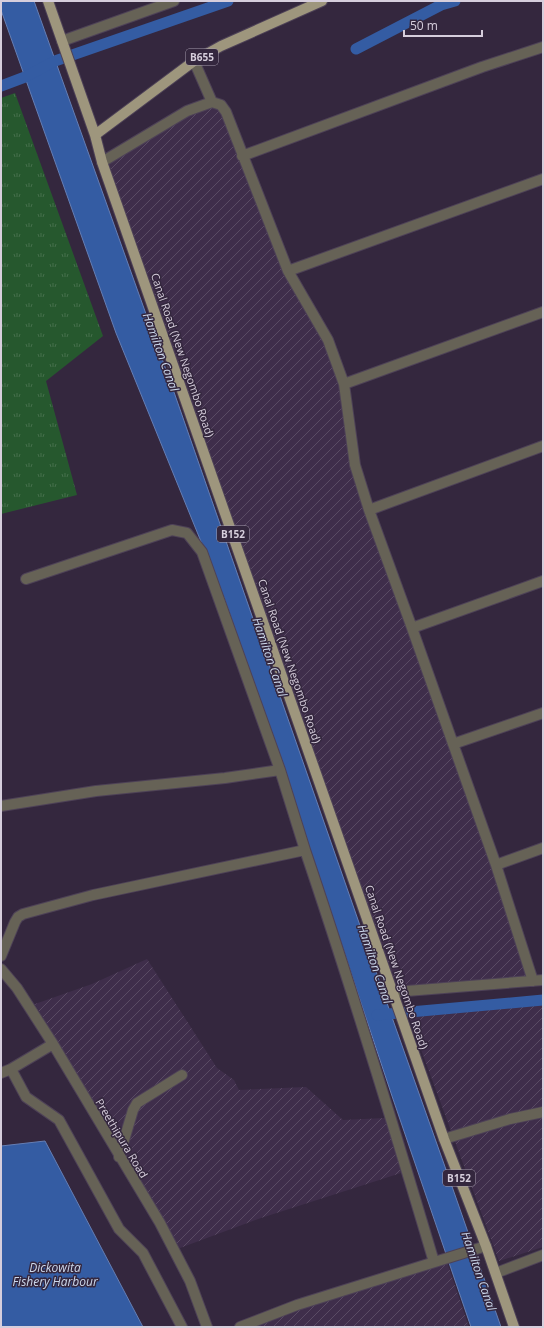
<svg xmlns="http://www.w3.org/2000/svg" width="544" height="1328" viewBox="0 0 544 1328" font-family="'Open Sans',sans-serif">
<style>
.industrial{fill:url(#industrial-furrows)}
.grass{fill:url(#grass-tufts)}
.water{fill:#345ca3;stroke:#657eb4}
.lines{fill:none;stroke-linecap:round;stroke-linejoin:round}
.canal{stroke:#345ca3;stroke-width:11}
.minor-casing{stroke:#4e4257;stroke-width:12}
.major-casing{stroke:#4e4257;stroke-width:12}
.minor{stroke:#666256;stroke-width:10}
.major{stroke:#9e967d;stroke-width:10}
.labels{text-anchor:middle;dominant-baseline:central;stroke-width:3;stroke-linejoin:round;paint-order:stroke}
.shield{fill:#34273e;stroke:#a59cad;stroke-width:1}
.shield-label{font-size:10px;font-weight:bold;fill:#d6cedc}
.street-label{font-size:11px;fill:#d6cedc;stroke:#34273e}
.water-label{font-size:12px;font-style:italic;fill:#ccd8ec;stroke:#34273e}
</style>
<defs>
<pattern id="industrial-furrows" width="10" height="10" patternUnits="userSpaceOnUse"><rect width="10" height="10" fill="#3f2e4b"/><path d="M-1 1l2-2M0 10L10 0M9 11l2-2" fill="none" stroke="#5a4b64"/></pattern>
<pattern id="grass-tufts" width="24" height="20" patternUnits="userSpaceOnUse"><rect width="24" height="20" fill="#26582e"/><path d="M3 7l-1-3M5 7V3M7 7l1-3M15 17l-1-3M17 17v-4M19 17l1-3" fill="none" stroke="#456f4c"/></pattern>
</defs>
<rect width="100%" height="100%" fill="#34273e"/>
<path class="industrial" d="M201,107H220L286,272L336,362L353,465L493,866L531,983L396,995L105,163Z
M147,959L217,1068L234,1080L239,1090L306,1087L343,1120L385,1118L401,1173L261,1218L180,1248L35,1004L92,984Z
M543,1005V1247L499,1261L409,1017Z
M447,1262L469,1327H253L298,1309Z"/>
<path class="grass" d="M15,93L103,336L46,381L77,495L1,514V98Z"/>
<path class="water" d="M1,1H34L175,395L394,1023L455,1195L501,1327H471L392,1096L275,745L224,598L116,333L1,10Z
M45,1141L143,1327H1V1146Z"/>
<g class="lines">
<path class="canal" d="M356,49L441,5L455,1
M1,86L25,77L55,61L228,1
M377,1015L543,1000"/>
<defs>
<path id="minor" d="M62,41L174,1
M194,61L212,102
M242,156L482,67L543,47
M102,162L187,111L212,102L221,105L226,112L288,271L328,340L344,384L355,465L369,510L412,628L496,865L533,981
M288,271L543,179
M344,384L543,312
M369,510L543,446
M412,628L543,581
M453,744L543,713
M1,806L96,791L225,778L280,770
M305,850C351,986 393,1124 434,1262
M496,865L543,848
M1,956L15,922L18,917L23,914L93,895L305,850L280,770L202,552L187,533L172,530L26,579
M1,969L17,988L53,1044L160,1223L190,1281L207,1327
M394,992L543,980
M11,1069L26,1097L59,1120L119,1229L143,1253L182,1327
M1,1073L11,1069L53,1044
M444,1139L510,1119L543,1112
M119,1157L133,1110L137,1103L182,1075
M496,1273L543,1255
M240,1327L297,1305L486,1246"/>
<path id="major" d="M48,1L95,135L102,162L444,1139L486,1246L514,1327
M95,135L194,61L221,46L322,1"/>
</defs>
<use href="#minor" class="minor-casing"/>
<use href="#major" class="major-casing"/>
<use href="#minor" class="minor"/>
<use href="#major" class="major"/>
</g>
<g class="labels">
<g class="shield">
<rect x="186" y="49" width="32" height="16" rx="3"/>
<rect x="217" y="526" width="32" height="16" rx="3"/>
<rect x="443" y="1170" width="32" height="16" rx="3"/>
</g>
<g class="shield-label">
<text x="202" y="57">B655</text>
<text x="233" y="534">B152</text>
<text x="459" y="1178">B152</text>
</g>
<g class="street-label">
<text transform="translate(183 355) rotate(71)">Canal Road (New Negombo Road)</text>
<text transform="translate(290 661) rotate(71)">Canal Road (New Negombo Road)</text>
<text transform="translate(397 967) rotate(71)">Canal Road (New Negombo Road)</text>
<text transform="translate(122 1138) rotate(59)">Preethipura Road</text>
</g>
<g class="water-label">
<text transform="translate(161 352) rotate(70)">Hamilton Canal</text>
<text transform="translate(270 657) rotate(71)">Hamilton Canal</text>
<text transform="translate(375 964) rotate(71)">Hamilton Canal</text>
<text x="55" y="1267">Dickowita<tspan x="55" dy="14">Fishery Harbour</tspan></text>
<text transform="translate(479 1271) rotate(71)">Hamilton Canal</text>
</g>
</g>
<rect width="544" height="1328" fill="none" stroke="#d6cedc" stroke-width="4"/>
<path d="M404 30v6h78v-6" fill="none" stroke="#d6cedc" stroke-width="2"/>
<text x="410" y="30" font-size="12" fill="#d6cedc" stroke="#34273e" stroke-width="3" paint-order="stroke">50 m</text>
</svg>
